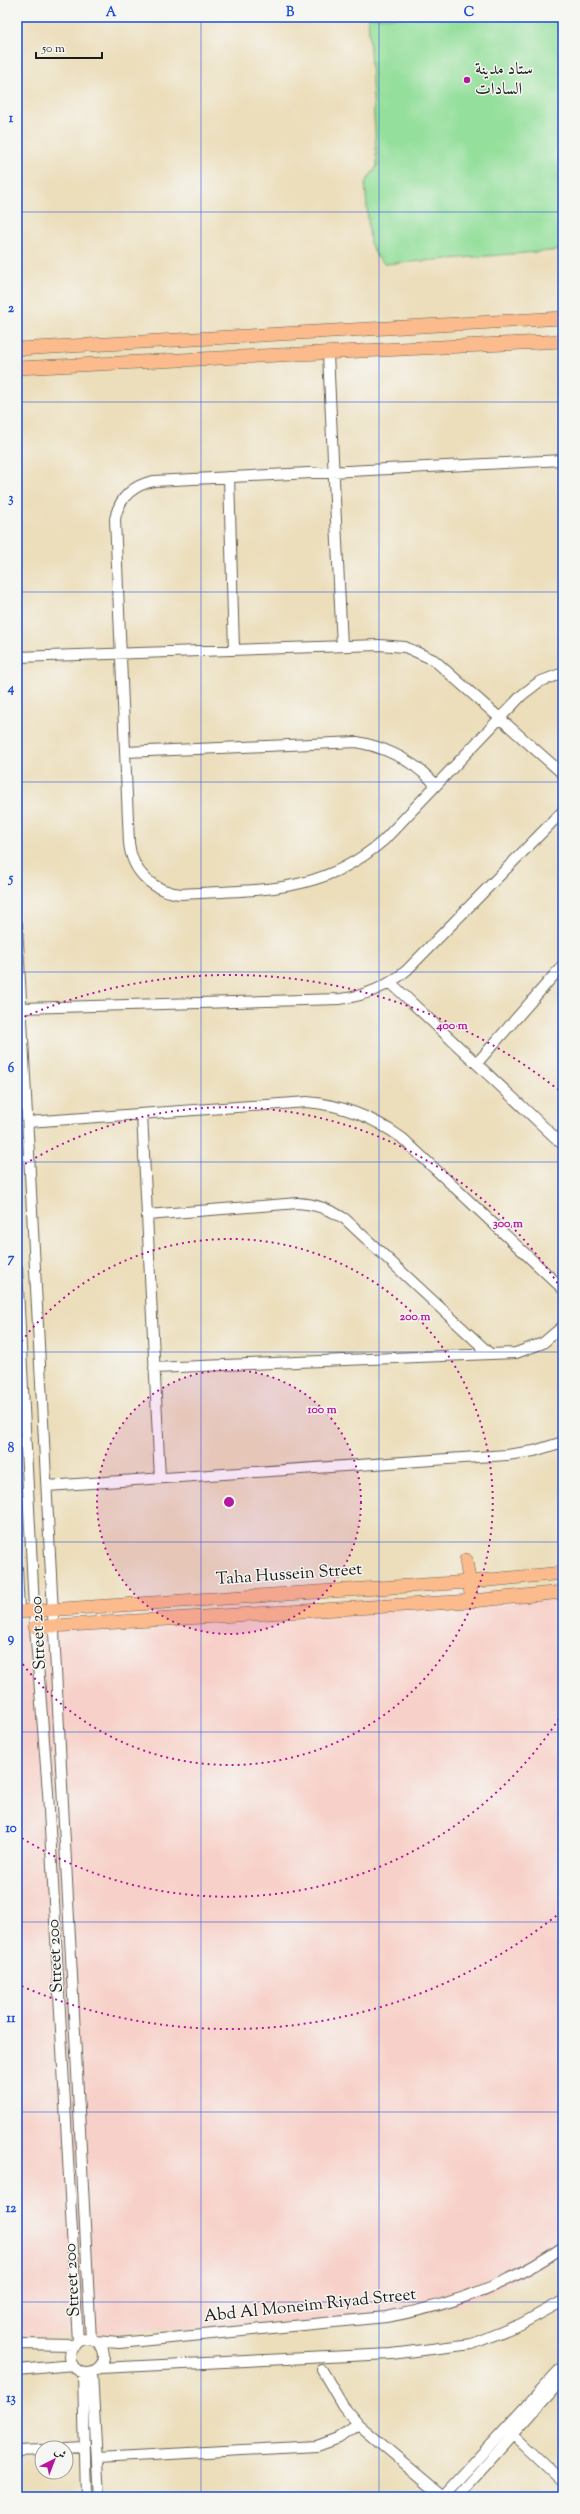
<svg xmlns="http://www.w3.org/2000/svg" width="580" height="2514" viewBox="0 0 580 2514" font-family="'Sorts Mill Goudy',Amiri,serif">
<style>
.built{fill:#f7d1c9}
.green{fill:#94df9b;stroke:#587e5c}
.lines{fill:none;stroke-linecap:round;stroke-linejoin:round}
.minor-casing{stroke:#656054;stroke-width:12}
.major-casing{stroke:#656054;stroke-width:14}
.minor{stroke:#fff;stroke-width:10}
.major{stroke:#fbbb8c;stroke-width:13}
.grid{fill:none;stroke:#1d4ed8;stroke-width:1;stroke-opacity:0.55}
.ring{fill:none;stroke:#b5179e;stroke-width:2;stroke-dasharray:2 4}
.poi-dot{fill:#b5179e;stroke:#f6f6f2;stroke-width:1.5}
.labels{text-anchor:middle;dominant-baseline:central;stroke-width:3;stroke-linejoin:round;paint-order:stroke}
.poi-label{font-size:17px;fill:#1c1c1c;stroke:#f6f6f2;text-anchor:start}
.street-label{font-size:17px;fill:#1c1c1c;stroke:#f6f6f2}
.centre{fill:#b5179e;stroke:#f6f6f2;stroke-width:2}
.ring-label{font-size:12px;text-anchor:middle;font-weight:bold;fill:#b5179e;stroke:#f6f6f2;stroke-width:3;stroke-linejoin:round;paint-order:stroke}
.neatline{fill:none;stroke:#1d4ed8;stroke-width:1.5}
.grid-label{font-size:13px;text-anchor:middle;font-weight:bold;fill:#1d4ed8}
</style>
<rect width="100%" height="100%" fill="#f6f6f2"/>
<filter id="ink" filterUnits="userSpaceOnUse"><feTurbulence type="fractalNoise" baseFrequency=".025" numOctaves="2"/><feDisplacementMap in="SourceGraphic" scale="8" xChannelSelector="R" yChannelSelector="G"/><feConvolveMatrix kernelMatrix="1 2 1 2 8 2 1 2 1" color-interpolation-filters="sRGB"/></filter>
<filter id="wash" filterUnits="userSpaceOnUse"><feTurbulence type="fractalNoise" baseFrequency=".012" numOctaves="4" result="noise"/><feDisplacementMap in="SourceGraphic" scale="16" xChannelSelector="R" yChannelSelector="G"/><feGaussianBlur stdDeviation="0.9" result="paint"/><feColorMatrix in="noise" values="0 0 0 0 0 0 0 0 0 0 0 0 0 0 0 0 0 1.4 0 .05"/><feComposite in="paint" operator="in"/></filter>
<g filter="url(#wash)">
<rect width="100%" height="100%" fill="#ecdebb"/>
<path class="built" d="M563,1583V2257L528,2276L461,2305L387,2318L17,2338V1621L481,1592L548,1586Z"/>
<path class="green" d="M368,17H563V250L385,264L377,257L370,243L365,183L377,166Z"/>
</g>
<g filter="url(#ink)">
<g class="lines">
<defs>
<path id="minor" d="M328,354L342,646
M563,460L154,481C133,485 119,498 115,519L129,843C132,872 153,892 182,894C260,889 321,895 384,840L522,695L539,682L563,673
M229,477L234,650
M17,657L379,645L405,647L434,660L563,774
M125,752L357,742C389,748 414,761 436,785
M17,924L91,2340
M391,983L563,1145
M22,1008L340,999C366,996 387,987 407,970L563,811
M477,1063L563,965
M142,1114L160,1478
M28,1122L307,1102C343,1105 373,1117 402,1138L563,1289
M147,1215L298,1203C316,1204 330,1209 345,1219L490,1354
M17,1269L35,1627L48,1792L78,2342
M154,1368L516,1353L543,1343L563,1326
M47,1486L507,1455L534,1451L563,1442
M17,1568L19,1612
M70 2356a17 17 0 1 1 34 0a17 17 0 1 1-34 0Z
M95,2341L119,2343L386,2317C450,2306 509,2285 563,2247
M17,2344L75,2345
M100,2368L391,2354L472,2344L521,2324L563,2301
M17,2370L73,2365
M322,2370L343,2406L358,2424L443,2496
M83,2373L86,2497
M92,2373L99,2497
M508,2430L563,2482
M66,2448L83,2447
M17,2451L42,2450
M97,2458L317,2446L339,2438L358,2424
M442,2497L563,2366
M457,2497L563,2379"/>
<path id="major" d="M17,349L563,318
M17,368L563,341
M466,1560L472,1601
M17,1612L469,1582L563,1573
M35,1627L472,1601L563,1592"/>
</defs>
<use href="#minor" class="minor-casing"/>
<use href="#major" class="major-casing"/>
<use href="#minor" class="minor"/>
<use href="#major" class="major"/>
</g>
</g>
<path class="grid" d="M201,17V2497M379,17V2497M17,212H563M17,402H563M17,592H563M17,782H563M17,972H563M17,1162H563M17,1352H563M17,1542H563M17,1732H563M17,1922H563M17,2112H563M17,2302H563"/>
<circle cx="229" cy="1502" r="132" fill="#b5179e" fill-opacity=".12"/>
<g class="ring">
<circle cx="229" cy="1502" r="132"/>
<path d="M18 1346A263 263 0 1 1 18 1658"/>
<path d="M562 1714A395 395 0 0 1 20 1837M20 1167A395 395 0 0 1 562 1290"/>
<path d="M561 1912A527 527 0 0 1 19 1985M19 1019A527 527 0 0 1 561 1092"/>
</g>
<circle class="poi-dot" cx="467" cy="80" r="4"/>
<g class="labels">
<g class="poi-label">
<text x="475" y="70">ستاد مدينة<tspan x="475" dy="20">السادات</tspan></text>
</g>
<g class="street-label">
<text transform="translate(289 1575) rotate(-4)">Taha Hussein Street</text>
<text transform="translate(39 1633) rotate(-93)">Street 200</text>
<text transform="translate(56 1956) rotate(-93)">Street 200</text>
<text transform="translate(73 2280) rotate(-93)">Street 200</text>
<text transform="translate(310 2306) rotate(-6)">Abd Al Moneim Riyad Street</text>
</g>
</g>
<circle cx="229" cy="1502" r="6" class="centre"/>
<g class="ring-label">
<text x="452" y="1029">400 m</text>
<text x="508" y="1227">300 m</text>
<text x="415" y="1320">200 m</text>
<text x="322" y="1413">100 m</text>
</g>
<rect width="580" height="2514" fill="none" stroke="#f6f6f2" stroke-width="44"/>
<g transform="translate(54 2460) rotate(42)"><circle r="19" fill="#f6f6f2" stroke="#9f9f9c"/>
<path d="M0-3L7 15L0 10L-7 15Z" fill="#b5179e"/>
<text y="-6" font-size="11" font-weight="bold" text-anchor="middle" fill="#1c1c1c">ش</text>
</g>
<path d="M36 52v6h66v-6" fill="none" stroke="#1c1c1c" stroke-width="2"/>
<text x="42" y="52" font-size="12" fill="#1c1c1c" stroke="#f6f6f2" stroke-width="3" paint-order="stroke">50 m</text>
<rect x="22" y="22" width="536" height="2470" class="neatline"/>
<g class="grid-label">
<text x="111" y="16">A</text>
<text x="290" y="16">B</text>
<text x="469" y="16">C</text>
<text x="11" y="122">1</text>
<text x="11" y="312">2</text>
<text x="11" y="502">3</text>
<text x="11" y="692">4</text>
<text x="11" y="882">5</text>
<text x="11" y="1072">6</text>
<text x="11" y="1262">7</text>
<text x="11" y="1452">8</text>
<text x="11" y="1642">9</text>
<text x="11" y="1832">10</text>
<text x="11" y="2022">11</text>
<text x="11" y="2212">12</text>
<text x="11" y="2402">13</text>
</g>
</svg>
